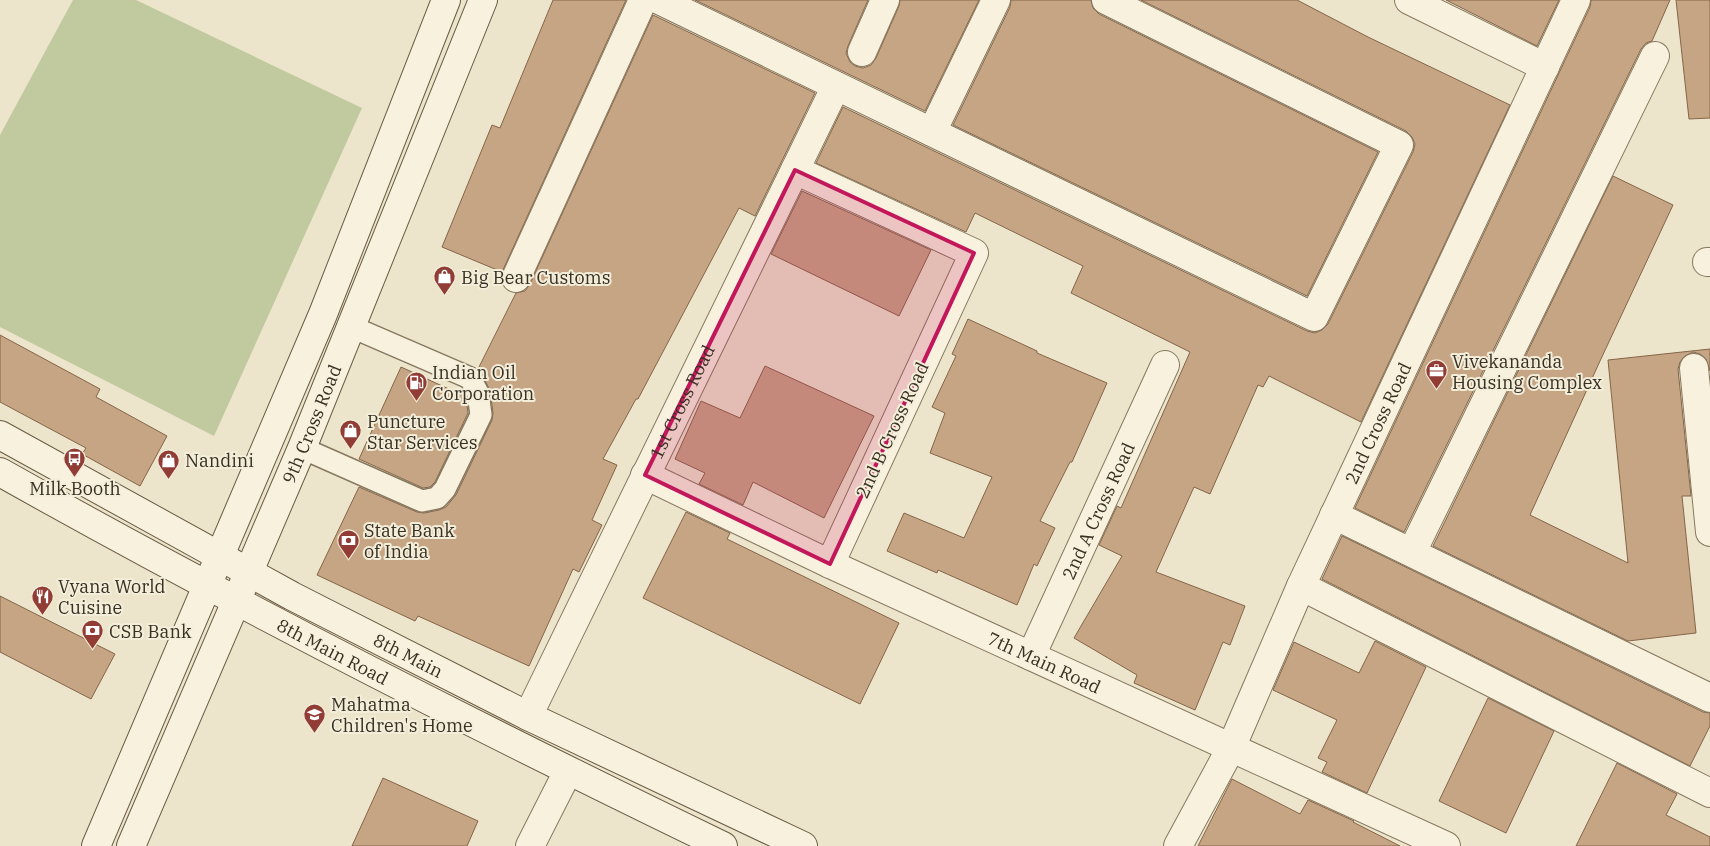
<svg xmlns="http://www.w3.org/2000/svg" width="1710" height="846" viewBox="0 0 1710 846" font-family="'IBM Plex Serif',serif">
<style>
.green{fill:#c1c99f}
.building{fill:#c6a584;stroke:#846548}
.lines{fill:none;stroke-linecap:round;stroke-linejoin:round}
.lane-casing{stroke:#877860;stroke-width:24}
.street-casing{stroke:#877860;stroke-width:30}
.secondary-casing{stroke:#695a43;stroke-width:30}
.lane{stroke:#f7f1de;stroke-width:21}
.street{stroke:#f7f1de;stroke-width:28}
.secondary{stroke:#f7f1de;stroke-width:28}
.marked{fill:#c2185b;fill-opacity:0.2;stroke:#c2185b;stroke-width:4;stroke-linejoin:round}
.labels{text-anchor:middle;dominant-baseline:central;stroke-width:4;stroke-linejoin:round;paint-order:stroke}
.poi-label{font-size:18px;fill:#392f22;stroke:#f3eeda;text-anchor:start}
.street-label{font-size:18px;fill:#392f22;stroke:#f3eeda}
</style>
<rect width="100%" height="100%" fill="#ece5cb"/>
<path class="green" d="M73,0H136L362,108L214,436L0,327V135Z"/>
<path class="building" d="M553,0H626L502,272L442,247L492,125L500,128Z
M695,0H868L848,46L846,53L850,62L855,66L863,68L871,65L876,58L899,6L900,0H979L925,111Z
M1011,0H1091L1093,8L1099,14L1378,152L1307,296L953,125L1010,7Z
M1141,0H1297L1368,37L1510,105L1361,422L1269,376L1263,387L1258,385L1210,494L1194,487L1156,572L1245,606L1230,645L1223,642L1195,710L1134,683L1137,675L1074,638L1122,556L1099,545L1117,506L1121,508L1190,352L1071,293L1083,266L975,213L966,232L816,163L843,107L1307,331L1315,333L1322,330L1328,324L1413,152L1415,144L1412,137L1406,131Z
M1446,0H1559L1537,46Z
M1591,0H1670L1652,41L1646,43L1641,49L1404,532L1355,508L1559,73L1590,7Z
M1676,0H1710V118L1689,119Z
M653,15L815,93L755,216L739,208L638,399H636L603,459L617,465L592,520L602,525L579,572L573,569L529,666L418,616L415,621L317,575L359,487L417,512L424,513L439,510L446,507L456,495L492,420L493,413L490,391L481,372L478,369L516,293L525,291L530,284Z
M1613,176L1673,205L1600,361L1530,515L1628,563L1608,360L1710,349V371L1706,359L1700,354L1693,352L1685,356L1680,362L1678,369L1691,496H1682L1696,633L1628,641L1433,546Z
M802,191L931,250L899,316L771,254Z
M968,319L1037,351V353L1107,383L1072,462H1070L1040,521L1055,528L1037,566L1034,564L1017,605L938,570L937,573L887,551L904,513L964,538L992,477L930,453L945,413L932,407L956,356L952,354Z
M0,335L100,389L96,397L167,436L140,486L82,454L86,448L0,402Z
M765,366L874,416L824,518L753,482L743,505L699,484L705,473L675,459L701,401L740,418Z
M401,367L464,396L465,394L466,397L468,413L435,482L430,487L423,488L359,459Z
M686,512L730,533L727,539L899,623L860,704L643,598Z
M1342,536L1703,712L1710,713V726L1690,766L1322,579Z
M0,596L115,654L91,699L0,652Z
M1375,641L1426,667L1367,793L1322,772L1327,762L1318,758L1337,720L1273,690L1294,642L1359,673Z
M1488,698L1554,731L1506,833L1439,801Z
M1617,763L1677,794L1666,815L1710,837V846H1576Z
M383,778L478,821L467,846H352Z
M1232,779L1300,814L1308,800L1354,821L1353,822L1400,846H1198Z"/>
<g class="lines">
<defs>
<path id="lane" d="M302,448L422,501L437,498L445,489L481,415L478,393L470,378L352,327"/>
<g id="street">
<path d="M659,0L1314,317L1399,145L1106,0"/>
<path d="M1409,0L1545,67"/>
<path d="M862,52L885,0"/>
<path d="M932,132L996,0"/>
<path d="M795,170L974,253L830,564"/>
<path d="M1707,262H1710"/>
<path d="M516,278L643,0"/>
<path d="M1694,368L1710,532"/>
<path id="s1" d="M645,475L830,564L1446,846"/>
<path d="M1334,515L1710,698"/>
<path d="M1412,552L1655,56"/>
<path d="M1301,586L1710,793"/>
<path id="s2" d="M1031,656L1165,365"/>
<path id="s3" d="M528,716L836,86"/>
<path d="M530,846L568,771"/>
<path id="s4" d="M1178,846L1231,748L1301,586L1576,0"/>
</g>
<g id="secondary">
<path id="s5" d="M0,435L292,596L528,716L803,846"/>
<path id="s6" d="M0,472C236,605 479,728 723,846"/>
<path d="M96,846L323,314L446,0"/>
<path id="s7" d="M131,846L302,448L483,0"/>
</g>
</defs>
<use href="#lane" class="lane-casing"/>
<use href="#street" class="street-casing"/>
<use href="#secondary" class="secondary-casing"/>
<use href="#lane" class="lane"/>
<use href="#street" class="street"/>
<use href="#secondary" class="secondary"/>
</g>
<path class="marked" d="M795,170L974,253L830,564L645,475Z"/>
<defs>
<symbol id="shop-pin" viewBox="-11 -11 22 30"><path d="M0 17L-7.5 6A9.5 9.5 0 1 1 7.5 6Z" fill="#913d36" stroke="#f3eeda"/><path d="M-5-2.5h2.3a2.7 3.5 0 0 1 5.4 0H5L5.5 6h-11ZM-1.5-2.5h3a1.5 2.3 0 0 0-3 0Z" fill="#fff"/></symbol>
<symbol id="office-pin" viewBox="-11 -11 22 30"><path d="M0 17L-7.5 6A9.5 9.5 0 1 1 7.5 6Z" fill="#913d36" stroke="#f3eeda"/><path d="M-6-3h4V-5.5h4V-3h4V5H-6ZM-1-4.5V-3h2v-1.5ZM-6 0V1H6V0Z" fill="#fff"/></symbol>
<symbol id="fuel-pin" viewBox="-11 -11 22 30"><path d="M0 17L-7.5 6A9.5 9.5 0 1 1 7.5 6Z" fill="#913d36" stroke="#f3eeda"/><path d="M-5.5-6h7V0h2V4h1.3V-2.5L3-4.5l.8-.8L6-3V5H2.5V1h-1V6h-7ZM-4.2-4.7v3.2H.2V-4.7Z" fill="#fff"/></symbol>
<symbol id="bus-pin" viewBox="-11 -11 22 30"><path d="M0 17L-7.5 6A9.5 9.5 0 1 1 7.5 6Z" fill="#913d36" stroke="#f3eeda"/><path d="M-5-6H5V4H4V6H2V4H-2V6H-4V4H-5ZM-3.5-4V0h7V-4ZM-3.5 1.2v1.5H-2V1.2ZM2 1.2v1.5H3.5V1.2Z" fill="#fff"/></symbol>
<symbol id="bank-pin" viewBox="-11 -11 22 30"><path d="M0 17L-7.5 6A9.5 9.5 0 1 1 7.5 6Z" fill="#913d36" stroke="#f3eeda"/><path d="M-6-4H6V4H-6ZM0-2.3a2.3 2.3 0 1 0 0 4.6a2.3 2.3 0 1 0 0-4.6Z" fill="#fff"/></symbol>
<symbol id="restaurant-pin" viewBox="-11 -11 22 30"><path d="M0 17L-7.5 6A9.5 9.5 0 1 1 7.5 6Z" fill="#913d36" stroke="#f3eeda"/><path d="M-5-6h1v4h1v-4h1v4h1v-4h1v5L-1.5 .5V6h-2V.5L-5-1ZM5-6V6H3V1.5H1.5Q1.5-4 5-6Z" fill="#fff"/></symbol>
<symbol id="school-pin" viewBox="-11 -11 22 30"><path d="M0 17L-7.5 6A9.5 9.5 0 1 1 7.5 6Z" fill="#913d36" stroke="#f3eeda"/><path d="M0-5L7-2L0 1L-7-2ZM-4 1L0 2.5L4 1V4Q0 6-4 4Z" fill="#fff"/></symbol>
</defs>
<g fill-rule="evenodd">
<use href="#shop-pin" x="432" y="264" width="25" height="34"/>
<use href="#office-pin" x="1424" y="358" width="25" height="34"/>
<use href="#fuel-pin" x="404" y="370" width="25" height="34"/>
<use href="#shop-pin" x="338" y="418" width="25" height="34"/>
<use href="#bus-pin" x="62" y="446" width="25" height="34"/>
<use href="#shop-pin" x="156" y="448" width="25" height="34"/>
<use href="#bank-pin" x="336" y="528" width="25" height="34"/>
<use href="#restaurant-pin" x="30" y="584" width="25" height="34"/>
<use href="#bank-pin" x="80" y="618" width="25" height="34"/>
<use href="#school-pin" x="302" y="702" width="25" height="34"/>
</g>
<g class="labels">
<g class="poi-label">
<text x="461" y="277">Big Bear Customs</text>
<text x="1452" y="361">Vivekananda<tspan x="1452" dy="21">Housing Complex</tspan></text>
<text x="432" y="372">Indian Oil<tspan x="432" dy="21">Corporation</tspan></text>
<text x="367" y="421">Puncture<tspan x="367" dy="21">Star Services</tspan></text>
<text x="185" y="460">Nandini</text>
<text x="75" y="488" text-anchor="middle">Milk Booth</text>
<text x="364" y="530">State Bank<tspan x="364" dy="21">of India</tspan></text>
<text x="58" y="586">Vyana World<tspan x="58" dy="21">Cuisine</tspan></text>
<text x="109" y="631">CSB Bank</text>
<text x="331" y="704">Mahatma<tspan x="331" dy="21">Children's Home</tspan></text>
</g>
<g class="street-label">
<text stroke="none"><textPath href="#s3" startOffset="350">1st Cross Road</textPath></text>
<text stroke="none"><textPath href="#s4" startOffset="468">2nd Cross Road</textPath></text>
<text stroke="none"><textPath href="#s7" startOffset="459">9th Cross Road</textPath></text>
<text transform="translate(892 430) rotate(-65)">2nd B Cross Road</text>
<text stroke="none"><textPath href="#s2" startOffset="160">2nd A Cross Road</textPath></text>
<text stroke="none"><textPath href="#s6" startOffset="378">8th Main Road</textPath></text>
<text stroke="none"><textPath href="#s5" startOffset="464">8th Main</textPath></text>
<text stroke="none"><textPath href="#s1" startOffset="441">7th Main Road</textPath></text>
</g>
</g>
</svg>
